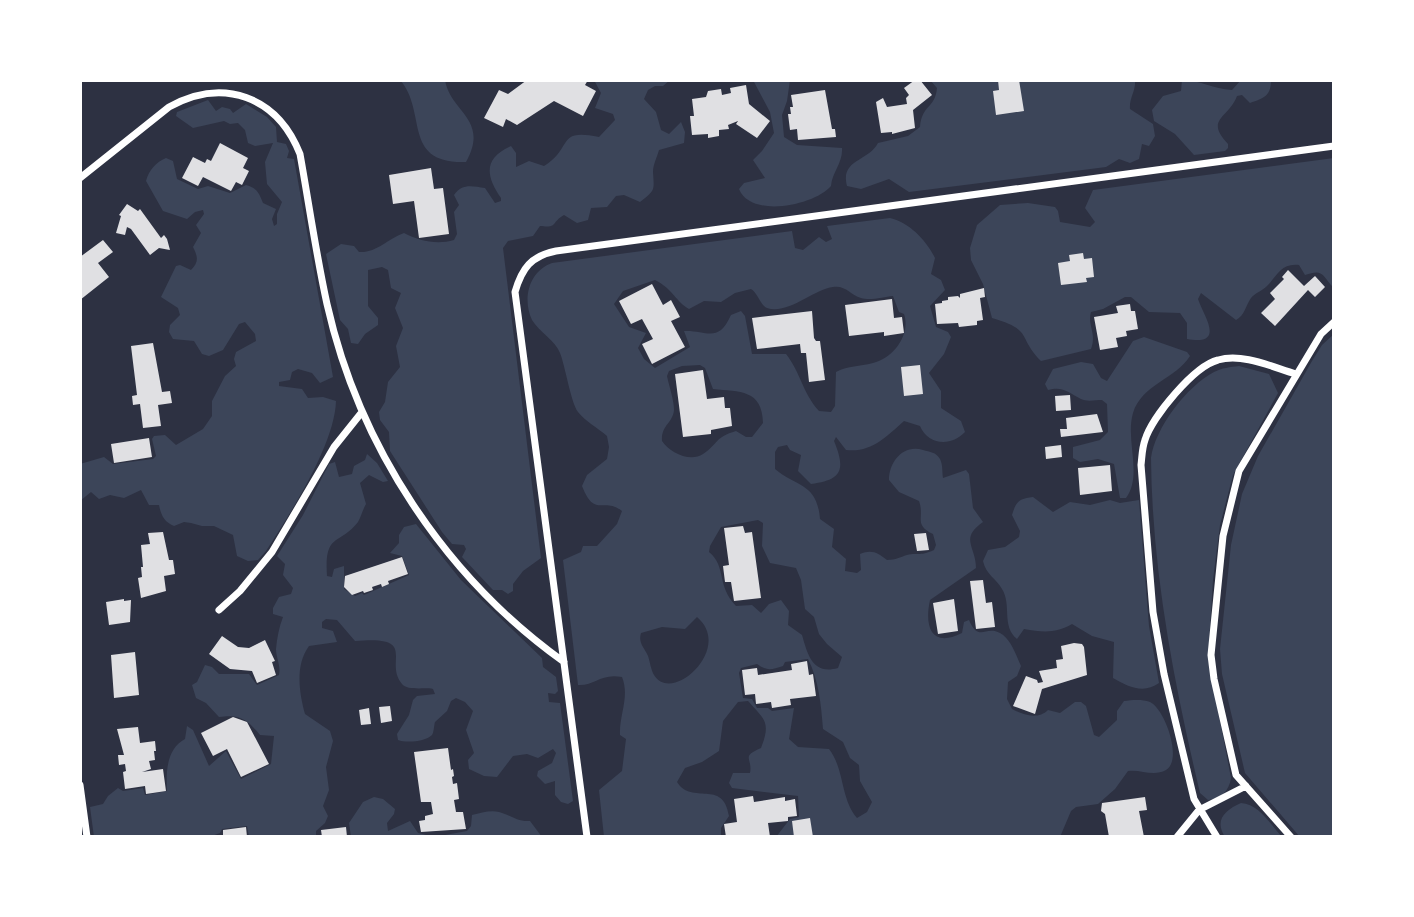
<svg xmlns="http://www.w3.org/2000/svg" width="1414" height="917" viewBox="0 0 1414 917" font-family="Lato,sans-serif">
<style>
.green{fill:#3c4559;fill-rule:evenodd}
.building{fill:#e0e0e3}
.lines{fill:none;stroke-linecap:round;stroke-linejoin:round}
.minor{stroke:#fff;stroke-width:7}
</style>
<rect width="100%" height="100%" fill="#2d3142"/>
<path class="green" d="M400,80H445C450,112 490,119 466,162C401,164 428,112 400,80Z
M594,80H670L663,86H655L648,90L644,99L656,112L661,130L669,134L681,122L685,132L684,143L659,150C657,157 653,165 653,172C654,190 656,190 640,202L624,195L616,196L607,207L591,208L588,220L577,223L564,215C550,223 559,228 540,226L533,236L508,241L503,248L541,558L523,571L513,584V591L508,594L502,590H493L462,557L466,549L464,545L452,544L442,532L390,451L389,432L380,420L379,412L385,402L388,382L400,367L396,346L403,328L395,308L401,293L391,288L388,270L382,267L368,270V306L378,318V325L365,334L358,344L351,343L348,329L340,320L326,254L341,244L354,246L359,252C377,253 387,239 404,233C419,241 437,245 454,240L457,234L454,212L459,205L454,195C462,183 472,186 485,188L495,203L501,201V198C485,175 484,158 511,146L516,153V167L529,161L544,166C574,148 555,128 599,137L615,120L613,114L595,108L601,93Z
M753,80H790L787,101L782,115L784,137L797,145L842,148C843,163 832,172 831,186C815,205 751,219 739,189L744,183L765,178L753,160L762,151L774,133L770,112Z
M930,80H1135C1136,91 1129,98 1130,109L1153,124L1155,136L1149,146L1142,144L1139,159L1130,163L1119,159L1106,167L909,192L889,179L861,189L847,186C840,159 868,162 878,143L908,136L920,127C922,104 935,109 937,88Z
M1182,80C1201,80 1213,89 1232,90L1241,80H1271C1271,96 1264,98 1250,103L1242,95L1237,96C1229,118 1204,119 1228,144V148L1225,151L1194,155L1175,134L1154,121L1152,110L1163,96L1181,91Z
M208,100L216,111L222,107L230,109L233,113L246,104L267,117L276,127L277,142L286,144L289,151L287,158L294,159L333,377L320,383L312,373L298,369L292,372L290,380L279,382V386L302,389L308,398L323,397L336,401C335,444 290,514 266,551L258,560L248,561L237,556L233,535L214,526H202L191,523L184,522L174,526C164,522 161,515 159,505H149L141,490L124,498L110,495L99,499L91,492L80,501V464L104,457L113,464L153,459L156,456L152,439L154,436L165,435L176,445L203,429L212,416V401L225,376L236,366L234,359L236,352L256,341L255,334L245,322L239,324L223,350L209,356L202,354L194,341L173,339L169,332L170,325L180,315L178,308L161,297L176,266L180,265L191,270C199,262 198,257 193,247L201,233L196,225L204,214L203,210L195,212L187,219L163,211L146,181C149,170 156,162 166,158L173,161L177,179L198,189L208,186L230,193L246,185C257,188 259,193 263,203L276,209L272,219L274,226L277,224V214L282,202L267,184L265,162L273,143L255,146L248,143L245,130L238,123L230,124L224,121L193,128L176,116L177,112Z
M1334,158V288C1322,276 1324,268 1305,275L1299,265C1281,263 1278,275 1267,286C1262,291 1255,293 1251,298C1245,307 1245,315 1236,320L1201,293L1198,299C1203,315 1227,346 1187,339V323L1180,313L1149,312L1131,297H1125L1103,309L1091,312C1087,325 1097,333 1091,349L1041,361C1017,337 1034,330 992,318L983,284L971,260L970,248L977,225L1000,205L1028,203L1055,207L1058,211L1060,222L1090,227L1095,222L1085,208L1093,190Z
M890,218C910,223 926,240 935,258L931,274L941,280L945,290L930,306L936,327L948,332L951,337L944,354L929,373L941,391V408L961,421L965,432C951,447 928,445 920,426L904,421C886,437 871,453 846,450L836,437L834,441C846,470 842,480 811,484L798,471L801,455L790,450L787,445L778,447L775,452V469C798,488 817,483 820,519L834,529L832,547L846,559L845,571L857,573L861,570L860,554C872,549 878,553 887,560C896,560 900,557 907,555C917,552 919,557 934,550L936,545L933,534C913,524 925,518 919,501L899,492L889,480C889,462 903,444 923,450C930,452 936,452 940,459C943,465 942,472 943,478L966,470L969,474L973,508L983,522C959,539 976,546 976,568L930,600C924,628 932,648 962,633L964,622L969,620C979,643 985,625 1000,633C1011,639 1016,655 1021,666L1017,676L1008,682L1007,699L1012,709C1023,715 1038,720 1048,710L1060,713L1075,702H1081L1086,706L1094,735L1099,737L1117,720V711L1124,701C1132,700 1142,699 1150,702C1165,709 1183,760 1166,770C1153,777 1141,769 1128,771L1115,789L1098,804L1076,807L1071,811L1060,837H776L790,819L799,817L798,796L732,788L729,783L733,773H750C753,758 740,757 761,748C771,722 765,720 748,701L738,702L723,721L719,751L702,762L685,768L677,782C692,806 723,778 729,816L721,828V837H604L599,790L622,771L626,739L620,735C619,715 630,697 622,677C600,673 595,686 578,685L563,560L581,552L583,546H597L617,524L622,511C603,496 595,519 582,486L587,475L607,459L609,447L607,436C598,428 585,421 578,412C571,403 565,365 560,353C556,341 539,332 532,320C522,299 529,271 552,263L792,231L795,248L803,250L819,237L826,242L832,239L827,226ZM655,280C673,289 676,302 689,309L704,301L721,302L735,293L751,289C758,293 760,305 767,308C788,315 814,289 833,287C846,285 850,295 861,298C870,301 884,297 893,296L899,312L904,314C911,334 894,358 873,363C859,367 849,365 836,372L835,406L831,412L819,411C802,392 801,373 786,354H752L745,316L741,311L731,315C718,344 707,330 684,331L690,347L655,368L644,359L638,348L646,333L629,327L614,304L623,291ZM700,365L705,368L713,389C740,392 762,389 763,423L752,437H746L736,431C715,437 718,444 703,454C690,463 669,452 662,441C661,425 673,423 674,410C674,400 669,386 667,376L669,371L682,366ZM758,520L763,523L762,546L770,563L796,568L801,580L805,609L814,617L819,634L827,644L842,657L838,668C813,675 808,656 802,635L788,625L789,611L781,600L769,604L761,613L752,605L736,606C716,585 727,567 709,552L710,546L721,527ZM697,617C734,648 672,705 654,675C651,670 650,662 648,656C644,647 638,643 641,633L662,627L685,629ZM808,659C819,681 821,704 823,729L843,742L850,758L859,765L860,781L872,802L867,812L857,818C840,798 845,770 829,749L798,747L789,739L794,708L772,711L768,708H757L752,699L743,698L739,673L741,668L757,664C767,671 771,670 783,666L785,662Z
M1334,334V837H1300L1245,773L1222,674L1220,649L1231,545L1242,494L1258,456L1312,361L1322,345Z
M1144,337L1187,352L1190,356C1176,379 1142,384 1133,413C1125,440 1143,475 1126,498H1120L1114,464L1098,459L1080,462L1073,458V447L1100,440L1108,432L1107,404L1102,400C1095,400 1087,402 1081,399C1068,393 1064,386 1048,390L1045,384L1053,369L1081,362L1093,364L1101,378L1107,381L1133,341Z
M1239,366L1269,374L1278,393L1233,475L1220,525L1213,580L1208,659L1231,778C1229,791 1221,799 1208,800L1200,793C1174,683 1152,571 1151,458C1155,428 1187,386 1214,372C1222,368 1230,367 1239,366Z
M367,454L377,463L388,481L383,482L369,475L360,483L366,504C363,509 361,517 358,522C339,546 324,532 327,576L332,577L334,569L344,566V589L355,596L362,593L364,595L409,575L402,556L390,553L399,543V535L404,527L416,524L461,580L542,658L543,667L556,677L558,691L555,694L548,693L549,702L560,703L573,801L568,804L561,802L555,795V781L545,784L537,776L538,771L552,763L556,753L553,749L538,758L527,754L513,756L497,777L484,776L469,769L468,760L474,753L466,730L473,711L465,702L456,698L451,701L447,711L435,722C434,725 434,732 432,735C425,742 406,743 398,740L397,734L409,715L413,700L417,696L435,694L433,689C425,687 407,691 402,684C383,662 420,635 355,641L337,620L326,619L322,622V628L333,631L337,642L309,646C295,665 299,692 305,714L330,731L333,741L326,767L329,790L323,806L328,816L325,823L316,831V837H249L247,826L222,829L220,833L209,837H94L90,807L103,804L108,796L118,788L123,791L143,788L145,795L167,791C166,773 166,749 185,739L187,726L193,730L209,766L226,751L241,779L271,764L274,736L260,735C247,719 240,714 219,717L206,703L196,698L192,685L197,682L205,665L212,667L219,674H249L257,685L279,675C281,665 276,658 276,649C277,638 279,627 283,617L273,614V608L279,597L291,594L293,588L283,575L285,564L277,556L303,515L329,464L335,462L339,477L352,474L354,466L365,460Z
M1033,497L1053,512L1070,502L1090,505L1110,500L1120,503L1139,500L1149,626L1159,683C1144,694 1128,687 1113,678L1114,642L1092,636L1072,624C1055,634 1042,632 1024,629L1017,639C1001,626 1012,605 1002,589C996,578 986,575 983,561L988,550L1005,547L1019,537L1020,531L1012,515C1016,502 1018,499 1033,497Z
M374,797L383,799L395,809L394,814L387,823L388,831L410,821L418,833L434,837L467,831L471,826L472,815C481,813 490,810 499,812C511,815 517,822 530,821L542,837H351L349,823L363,802Z
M1241,803C1259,804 1270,824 1282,837H1225C1214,820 1225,810 1241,803Z"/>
<path class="building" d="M527,80H588L585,85L596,91L583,116L554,101L517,125L506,119L503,127L484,118L499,90L508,94Z
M915,80H920L932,95L913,110L915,128L892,134V132L881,133L876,102L883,98L887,107L907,104L906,98L909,95L904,88Z
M998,80H1019L1024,111L996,115L993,91L999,90Z
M746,85L749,104L770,121L757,138L736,124L738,121L728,125L729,129L719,130V136L708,138V134L692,135L690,116H694L692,99L706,97L708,91L721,89L722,95L731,93L730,88Z
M825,90L832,129H835L836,137L798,140L797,129L790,130L788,114H791L790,107H793L791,95Z
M220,143L248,158L243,168L249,171L242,185L236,182L231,191L203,177L198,186L182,178L193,157L205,163L207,159L211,161Z
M431,168L434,189L443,188L449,234L419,238L414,201L393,204L389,175Z
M127,204L138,211L140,209L161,238L164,235L167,239L170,250L159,248L150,255L131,229L127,227L125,235L116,233L121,216L119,215Z
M103,240L113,252L98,263L109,277L80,300V257Z
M1083,253L1084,259L1092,258L1094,277L1086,278L1087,282L1061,285L1058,263L1070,261L1069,255Z
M1288,270L1304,286L1315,276L1325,287L1315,297L1308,290L1275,326L1261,313L1275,299L1270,293L1284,279L1282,277Z
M652,284L663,305L671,300L680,317L671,321L685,347L652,364L642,344L653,339L642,319L631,324L619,301Z
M984,288L985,297L980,298L983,320L977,321V325L959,327L958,323L937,324L935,304L942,303V301L948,300V297L958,296L960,298V294Z
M892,299L894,318L902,317L904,333L884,336V332L849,336L845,305Z
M1130,304L1131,311H1135L1138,329L1126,331L1127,336L1116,338L1118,347L1100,350L1094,317L1118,313L1116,306Z
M812,311L814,338L816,341H820L825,380L809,382L806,353H801L800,344L757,349L752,318Z
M153,343L162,392L170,391L172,403L158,405L161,426L143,428L140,404L133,405L132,396L137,395L131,346Z
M920,365L923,394L904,396L901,367Z
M703,370L707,399L724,397L725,408H730L732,426L711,430V434L683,437L675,374Z
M1070,395L1071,410L1056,411L1055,396Z
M1097,414L1103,432L1061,437L1060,429H1067L1066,418Z
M149,438L152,457L114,463L111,444Z
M1061,445L1062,457L1046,459L1045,447Z
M1110,465L1112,491L1080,495L1078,468Z
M743,526L745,533L752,532L761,598L734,601L731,582H725L723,566L729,565L724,528Z
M163,532L169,560H173L175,574L164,576L166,591L141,598L138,578L142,577L141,567H143L141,545L150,544L148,533Z
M926,533L929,550L917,551L914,534Z
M402,557L408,574L388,581L389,584L382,587L381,584L372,587L373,590L364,593L363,591L352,595L344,587L345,576Z
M983,580L986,603L992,602L995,627L976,629L970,581Z
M124,599V601L131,600L130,622L109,625L106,602Z
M954,599L958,631L938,634L933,603Z
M222,636L238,647L249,648L265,640L275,661L272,662L276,675L257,683L252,671L230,669L209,654Z
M1074,643L1082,644L1084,647L1087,675L1042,689L1035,714L1013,706L1026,676L1037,680L1038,683L1043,682L1039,671L1057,668L1056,660L1063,659L1061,646Z
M135,652L139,695L114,698L111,655Z
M807,661L809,675L813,674L816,696L790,699L791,705L772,708L771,702L756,704L755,694L745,695L742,670L757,668L758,675L792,670L791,664Z
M390,706L392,721L381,723L379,707Z
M369,708L371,724L361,725L359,710Z
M233,717L247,722L269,764L241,777L227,749L213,756L201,733Z
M138,727L140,743L155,741L156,751H154L155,760L149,761L151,769L142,772L163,769L166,791L146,794L145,786L125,789L123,772L126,771L125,764L119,765L118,755H124L117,729Z
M448,748L451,770L453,769L454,776L452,777L453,784L457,783L459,799L454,800L456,812H463L466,829L421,832L419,821L425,820V816L433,814L431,802H421L414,752Z
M753,796L754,802L785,797V801L795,799L797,816L788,817V821L768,823L770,837H726L724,824L737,822L734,799Z
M1145,797L1147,810L1139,811L1144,837H1109L1105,814L1101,811L1102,803Z
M810,818L813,837H794L792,821Z
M246,827L247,837H223V830Z
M346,827L347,837H322L321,830Z"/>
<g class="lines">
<path class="minor" d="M80,178L169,107C223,77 277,96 300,154C309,204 316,254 327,304C359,446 445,577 564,662
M219,610L240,591L272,552L334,447L362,412
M80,785L87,837
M587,837L515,292C522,268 531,256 556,251L1334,146
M1177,837L1199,810L1246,786
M1217,837L1194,799L1164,674L1153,612L1141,465C1142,457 1142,448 1145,440C1152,417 1194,366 1218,360C1243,353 1272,367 1296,374
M1291,837L1236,775L1214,679L1211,655L1223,536L1239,471L1321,334L1334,322"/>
</g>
<rect width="1414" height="917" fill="none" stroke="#ffffff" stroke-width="164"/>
</svg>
